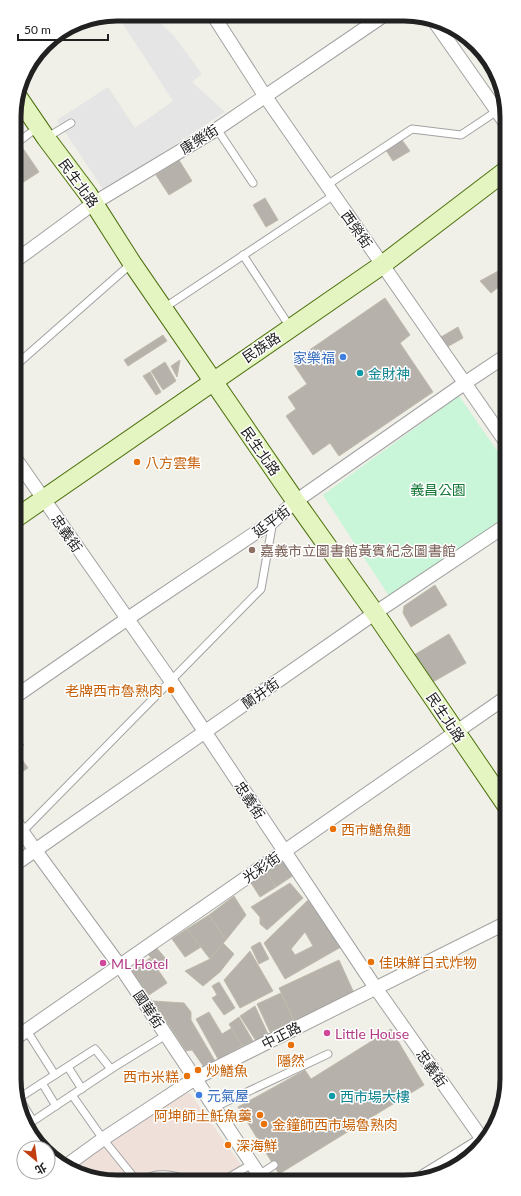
<svg xmlns="http://www.w3.org/2000/svg" width="521" height="1196" font-family="Lato,'Noto Sans TC',sans-serif">
<style>
.commercial{fill:#efe0d9}
.park{fill:#c9f6d8}
.parking{fill:#e5e5e5}
.building{fill:#b6b2ab;stroke:#c1baab;fill-rule:evenodd}
.lines{fill:none;stroke-linecap:round;stroke-linejoin:round}
.service-casing{stroke:#a2a2a2;stroke-width:9}
.minor-casing{stroke:#a2a2a2;stroke-width:15}
.tertiary-casing{stroke:#a2a2a2;stroke-width:18}
.secondary-casing{stroke:#4d710e;stroke-width:20}
.service{stroke:#fff;stroke-width:7}
.minor{stroke:#fff;stroke-width:13}
.tertiary{stroke:#fff;stroke-width:16}
.secondary{stroke:#e5f5c1;stroke-width:18}
.shop-dot{fill:#3f7fe0;stroke:#fff;stroke-width:1.5}
.culture-dot{fill:#0f9aa8;stroke:#fff;stroke-width:1.5}
.food-dot{fill:#e8710a;stroke:#fff;stroke-width:1.5}
.education-dot{fill:#8d6e63;stroke:#fff;stroke-width:1.5}
.hotel-dot{fill:#d1479c;stroke:#fff;stroke-width:1.5}
.labels{text-anchor:middle;dominant-baseline:central;stroke-width:3;stroke-linejoin:round;paint-order:stroke}
.street-label{font-size:14px;fill:#212121;stroke:#fff}
.shop-label{font-size:14px;fill:#366cbe;stroke:#fff;text-anchor:end}
.culture-label{font-size:14px;fill:#0d838f;stroke:#fff;text-anchor:start}
.food-label{font-size:14px;fill:#c56008;stroke:#fff;text-anchor:start}
.park-label{font-size:14px;fill:#157837;stroke:#fff}
.education-label{font-size:14px;fill:#785e54;stroke:#fff;text-anchor:start}
.hotel-label{font-size:14px;fill:#b23c85;stroke:#fff;text-anchor:start}
.rim{fill:none;stroke:#212121;stroke-width:5}
</style>
<rect width="100%" height="100%" fill="#f0f0e8"/>
<!-- commercial -->
<polygon class="commercial" points="190,1093 251,1179 97,1180 73,1168 179,1096"/>
<!-- park -->
<polygon class="park" points="459,396 505,462 505,520 389,596 323,495"/>
<!-- parking -->
<polygon class="parking" points="132,14 151,14 175,37 202,74 192,82 225,112 154,158 105,192 57,120 108,87 135,128 173,101 121,21"/>
<!-- building -->
<g class="building">
<polygon points="402,140 410,151 393,161 384,147"/>
<polygon points="22,147 39,172 19,185 14,178 14,152"/>
<polygon points="179,160 192,181 169,195 156,175"/>
<polygon points="265,198 278,220 266,227 253,205"/>
<polygon points="500,270 504,274 504,283 491,293 480,281"/>
<polygon points="385,298 410,335 400,343 433,392 339,456 330,443 313,455 286,416 296,409 288,397 307,384 292,362"/>
<polygon points="458,327 463,338 447,347 441,337"/>
<polygon points="163,335 167,341 128,366 124,360"/>
<polygon points="180,360 177,377 171,366"/>
<polygon points="165,362 176,381 163,390 151,371"/>
<polygon points="150,372 161,392 156,395 143,376"/>
<polygon points="435,585 447,605 411,627 403,613 404,606"/>
<polygon points="449,634 466,663 431,683 414,655"/>
<polygon points="16,734 24,745 16,750"/>
<polygon points="16,751 28,768 16,776"/>
<polygon points="283,861 287,863 294,875 276,887 266,873"/>
<polygon points="266,873 276,887 260,897 251,883"/>
<polygon points="290,883 303,898 267,930 260,924 260,917 251,907"/>
<polygon points="234,896 246,915 226,940 209,915"/>
<path d="M 308,900 L 341,947 L 285,979 L 264,943 ZM 305,932 L 313,946 L 295,955 L 291,949 Z"/>
<polygon points="209,915 226,940 210,959 187,929"/>
<polygon points="187,929 201,947 185,957 172,939"/>
<polygon points="260,942 269,959 259,964 251,947"/>
<polygon points="223,943 234,954 220,972 203,986 185,971 210,959"/>
<polygon points="155,946 166,959 158,966 147,953"/>
<polygon points="250,951 273,991 240,1008 224,980"/>
<polygon points="150,958 167,983 149,995 132,971"/>
<polygon points="339,960 354,993 294,1021 279,988"/>
<polygon points="219,982 235,1008 224,1015 212,998 217,995 212,986"/>
<polygon points="281,993 294,1021 270,1032 257,1004"/>
<polygon points="153,1001 184,1003 191,1012 191,1020 215,1061 204,1067 192,1050 186,1051"/>
<polygon points="255,1006 268,1034 256,1041 240,1016"/>
<polygon points="209,1012 222,1034 232,1028 242,1046 218,1059 196,1019"/>
<polygon points="239,1017 253,1041 242,1046 229,1024"/>
<polygon points="391,1029 424,1085 279,1174 238,1107 305,1070 311,1079"/>
</g>
<g class="lines">
<!-- service casing -->
<g class="service-casing">
<g id="service">
<polyline points="219,24 232,15"/>
<polyline points="217,129 253,183"/>
<polyline points="46,138 71,123"/>
<polyline points="14,145 38,127"/>
<polyline points="327,185 412,129 461,135 497,111"/>
<polyline points="243,255 290,327"/>
<polyline points="164,308 334,195"/>
<polyline points="15,366 132,263"/>
<polyline points="22,832 261,589 273,521"/>
<polyline points="27,1031 55,1075"/>
<polygon points="95,1049 111,1069 33,1121 19,1098"/>
<polyline points="68,1067 82,1089"/>
<polyline points="111,1069 166,1035"/>
<polyline points="42,1083 56,1106"/>
<polyline points="72,1095 103,1139 136,1180"/>
<polyline points="215,1107 328,1054"/>
<polyline points="259,1175 274,1165"/>
<polyline points="226,1179 252,1164"/>
<path d="M 143,1180 C 156,1172 173,1174 186,1180"/>
</g>
</g>
<!-- minor casing -->
<g class="minor-casing">
<g id="minor">
<polyline points="213,15 265,96 505,441"/>
<polyline points="434,21 504,121"/>
<polyline points="15,261 94,203 217,129 383,16"/>
<polyline points="15,458 171,681 375,987 485,1143"/>
<polyline points="16,696 127,619 273,521 296,501 465,383 504,357"/>
<polyline points="17,824 35,850 120,966 262,1179"/>
<polyline points="17,863 375,613 505,526"/>
<polyline points="17,1037 505,698"/>
<polyline points="67,1165 103,1139 196,1078 506,923"/>
</g>
</g>
<!-- tertiary casing -->
<g class="tertiary-casing">
<polyline id="tertiary" points="424,1178 487,1139"/>
</g>
<!-- secondary casing -->
<g class="secondary-casing">
<g id="secondary">
<polyline points="18,97 46,138 88,194 132,263 301,509 375,613 506,805"/>
<polyline points="16,518 382,265 504,172"/>
</g>
</g>
<!-- service -->
<use href="#service" class="service"/>
<!-- minor -->
<use href="#minor" class="minor"/>
<!-- tertiary -->
<use href="#tertiary" class="tertiary"/>
<!-- secondary -->
<use href="#secondary" class="secondary"/>
</g>
<!-- markers -->
<g class="shop-dot">
<circle cx="343" cy="357" r="4"/>
<circle cx="199" cy="1095" r="4"/>
</g>
<g class="culture-dot">
<circle cx="360" cy="373" r="4"/>
<circle cx="332" cy="1096" r="4"/>
</g>
<g class="food-dot">
<circle cx="137" cy="462" r="4"/>
<circle cx="171" cy="690" r="4"/>
<circle cx="333" cy="829" r="4"/>
<circle cx="371" cy="962" r="4"/>
<circle cx="291" cy="1045" r="4"/>
<circle cx="198" cy="1070" r="4"/>
<circle cx="187" cy="1076" r="4"/>
<circle cx="260" cy="1115" r="4"/>
<circle cx="264" cy="1124" r="4"/>
<circle cx="228" cy="1145" r="4"/>
</g>
<circle class="education-dot" cx="252" cy="550" r="4"/>
<g class="hotel-dot">
<circle cx="103" cy="963" r="4"/>
<circle cx="327" cy="1033" r="4"/>
</g>
<g class="labels">
<!-- street labels -->
<g class="street-label">
<text transform="translate(199 139) rotate(-32)">康樂街</text>
<text transform="translate(79 183) rotate(54)">民生北路</text>
<text transform="translate(357 229) rotate(55)">西榮街</text>
<text transform="translate(261 347) rotate(-34)">民族路</text>
<text transform="translate(261 451) rotate(55)">民生北路</text>
<text transform="translate(271 521) rotate(-37)">延平街</text>
<text transform="translate(67 533) rotate(55)">忠義街</text>
<text transform="translate(260 693) rotate(-35)">蘭井街</text>
<text transform="translate(446 717) rotate(56)">民生北路</text>
<text transform="translate(250 800) rotate(57)">忠義街</text>
<text transform="translate(261 867) rotate(-35)">光彩街</text>
<text transform="translate(149 1009) rotate(56)">國華街</text>
<text transform="translate(281 1035) rotate(-27)">中正路</text>
<text transform="translate(432 1068) rotate(55)">忠義街</text>
</g>
<!-- shop labels -->
<g class="shop-label">
<text x="335" y="357">家樂福</text>
<text x="207" y="1095" text-anchor="start">元氣屋</text>
</g>
<!-- culture labels -->
<g class="culture-label">
<text x="368" y="373">金財神</text>
<text x="340" y="1096">西市場大樓</text>
</g>
<!-- food labels -->
<g class="food-label">
<text x="145" y="462">八方雲集</text>
<text x="163" y="690" text-anchor="end">老牌西市魯熟肉</text>
<text x="341" y="829">西市鱔魚麵</text>
<text x="379" y="962">佳味鮮日式炸物</text>
<text x="291" y="1060" text-anchor="middle">隱然</text>
<text x="206" y="1070">炒鱔魚</text>
<text x="179" y="1076" text-anchor="end">西市米糕</text>
<text x="252" y="1115" text-anchor="end">阿坤師土魠魚羹</text>
<text x="272" y="1124">金鐘師西市場魯熟肉</text>
<text x="236" y="1145">深海鮮</text>
</g>
<!-- park labels -->
<g class="park-label">
<text x="438" y="489">義昌公園</text>
</g>
<!-- education labels -->
<g class="education-label">
<text x="260" y="550">嘉義市立圖書館黃賓紀念圖書館</text>
</g>
<!-- hotel labels -->
<g class="hotel-label">
<text x="111" y="963">ML Hotel</text>
<text x="335" y="1033">Little House</text>
</g>
</g>
<!-- crop -->
<path d="M0 0H521V1196H0ZM117 21H404A96 96 0 0 1 500 117V1079A96 96 0 0 1 404 1175H117A96 96 0 0 1 21 1079V117A96 96 0 0 1 117 21Z" fill="#fff" fill-rule="evenodd"/>
<path class="rim" d="M117 21H404A96 96 0 0 1 500 117V1079A96 96 0 0 1 404 1175H117A96 96 0 0 1 21 1079V117A96 96 0 0 1 117 21Z"/>
<!-- north arrow -->
<g transform="translate(36 1160) rotate(151)"><circle r="19" fill="#ffffff" stroke="#a6a6a6"/>
<path d="M0-3L7 15L0 10L-7 15Z" fill="#c13e10"/>
<text y="-6" font-size="11" font-weight="bold" text-anchor="middle" fill="#212121">北</text>
</g>
<!-- scale -->
<path d="M18 34v6h90v-6" fill="none" stroke="#212121" stroke-width="2"/>
<text x="24" y="34" font-size="12" fill="#212121" stroke="#ffffff" stroke-width="3" paint-order="stroke">50 m</text>
</svg>
